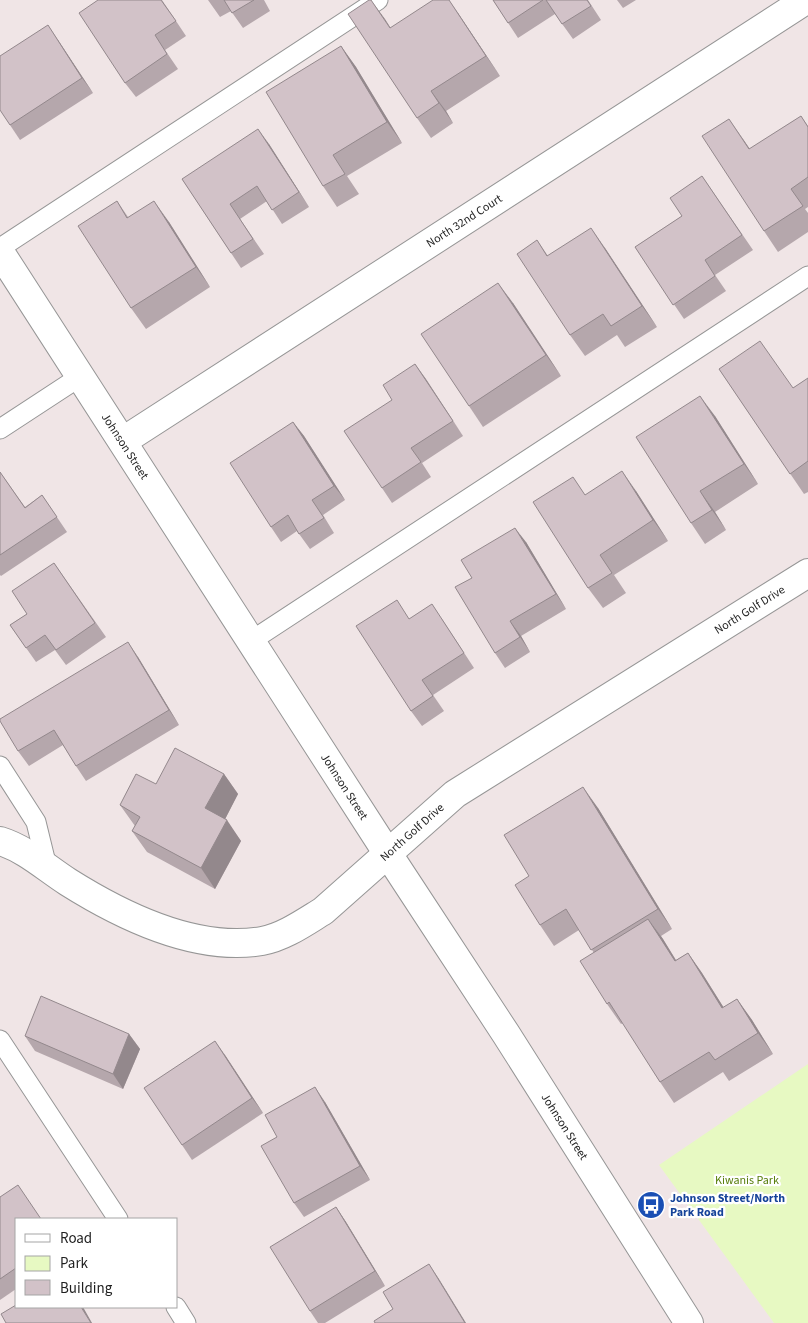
<svg xmlns="http://www.w3.org/2000/svg" width="808" height="1323" font-family="'Source Sans 3',sans-serif">
<style>
.park{fill:#e7f9c2}
.lines{fill:none;stroke-linecap:round;stroke-linejoin:round}
.service-casing{stroke:#969696;stroke-width:21}
.minor-casing{stroke:#969696;stroke-width:30}
.tertiary-casing{stroke:#969696;stroke-width:30}
.service{stroke:#fff;stroke-width:19}
.minor{stroke:#fff;stroke-width:28}
.tertiary{stroke:#fff;stroke-width:28}
.wall{fill:#b5a7ac}
.shaded-wall{fill:#93888c}
.building{fill:#d2c2c8;stroke:#93888c}
.labels{text-anchor:middle;dominant-baseline:central;stroke-width:4.5;stroke-linejoin:round;paint-order:stroke}
.street-label{font-size:12px;fill:#1f1f1f;stroke:#fff}
.park-label{font-size:12px;fill:#587e0c;stroke:#fff}
.transit-label{font-size:12px;font-weight:bold;fill:#164399;stroke:#fff;text-anchor:start}
</style>
<rect width="100%" height="100%" fill="#f0e5e6"/>
<!-- park -->
<polygon class="park" points="808,1064 808,1323 774,1323 659,1165"/>
<g class="lines">
<!-- service casing -->
<g class="service-casing">
<g id="service">
<polyline points="0,248 378,0"/>
<polyline points="0,429 81,376"/>
<polyline points="251,641 808,276"/>
<polyline points="0,766 36,822 47,867"/>
<polyline points="0,1040 118,1219"/>
<polyline points="176,1307 186,1323"/>
</g>
</g>
<!-- minor casing -->
<g class="minor-casing">
<g id="minor">
<path id="s1" d="M 123,441 L 806,0"/>
<path id="s2" d="M 0,841 C 26,849 46,868 68,882 C 122,916 196,952 262,941 C 284,937 305,922 323,911 L 455,794 L 808,573"/>
</g>
</g>
<!-- tertiary casing -->
<g class="tertiary-casing">
<g id="tertiary">
<path id="s3" d="M 0,252 L 388,854 L 506,1034 L 689,1323"/>
</g>
</g>
<!-- service -->
<use href="#service" class="service"/>
<!-- minor -->
<use href="#minor" class="minor"/>
<!-- tertiary -->
<use href="#tertiary" class="tertiary"/>
</g>
<!-- wall -->
<g class="wall">
<polygon points="162,0 186,36 165,50 178,69 136,97 125,83"/>
<polygon points="208,0 264,0 270,11 243,28 231,11 220,17"/>
<polygon points="493,0 588,0 601,20 573,39 555,14 518,38"/>
<polygon points="617,0 636,0 623,8"/>
<polygon points="458,13 500,76 446,111 453,123 431,138 417,118 391,28"/>
<polygon points="58,40 93,93 20,140 10,125"/>
<polygon points="341,46 356,67 402,143 347,176 359,194 337,207 323,186"/>
<polygon points="801,116 808,126 808,207 805,209 808,213 808,232 778,252 764,231 743,139 750,149"/>
<polygon points="269,144 309,207 282,224 267,201 240,219 264,254 241,268 182,179"/>
<polygon points="702,176 753,250 715,275 726,291 684,319 635,247 682,216"/>
<polygon points="117,201 128,217 169,222 210,287 146,329 131,308"/>
<polygon points="537,240 548,256 605,248 657,327 625,347 617,335 585,356 570,335"/>
<polygon points="513,303 561,376 483,427 469,406"/>
<polygon points="415,364 463,436 422,463 431,477 392,503 382,488 392,400"/>
<polygon points="719,369 793,388 808,378 808,492 804,494"/>
<polygon points="715,416 758,484 715,512 726,530 705,544 691,523"/>
<polygon points="293,422 304,436 345,500 323,515 334,533 310,549 297,531 281,542 271,527"/>
<polygon points="0,472 25,507 42,495 67,532 1,576 0,575"/>
<polygon points="636,491 668,541 614,575 626,593 603,608 588,588 585,495"/>
<polygon points="526,542 566,609 521,636 530,652 505,668 495,653 472,578"/>
<polygon points="54,563 106,637 66,665 55,650 36,662 10,625 27,614"/>
<polygon points="410,619 442,619 474,668 433,695 444,711 422,726 411,711"/>
<polygon points="138,657 179,725 86,781 76,766 63,745 29,766 18,751"/>
<polygon points="224,774 238,794 225,819 241,841 215,889 147,852 132,831 135,826 120,805 156,784"/>
<polygon points="598,808 672,929 661,936 676,960 688,953 702,973 724,1008 737,999 752,1020 773,1054 729,1081 723,1072 674,1103 660,1082 623,1023 621,1024 607,1004 594,953 579,930 554,946 540,925 529,876"/>
<polygon points="129,1034 140,1049 123,1089 35,1051 25,1036"/>
<polygon points="225,1055 263,1113 192,1160 182,1145"/>
<polygon points="325,1102 370,1180 304,1217 294,1203 277,1137"/>
<polygon points="0,1197 16,1219 16,1289 0,1300"/>
<polygon points="336,1207 346,1222 385,1286 325,1323 318,1323 310,1311"/>
</g>
<!-- shaded-wall -->
<g class="shaded-wall">
<polygon points="371,0 385,19 404,49 390,28"/>
<polygon points="449,0 458,13 500,76 486,56"/>
<polygon points="48,25 58,40 93,93 82,78"/>
<polygon points="341,46 356,67 402,143 387,122"/>
<polygon points="431,91 446,111 453,123 439,103"/>
<polygon points="729,119 743,139 763,170"/>
<polygon points="258,129 269,144 309,207 299,192"/>
<polygon points="154,201 169,222 210,287 196,267"/>
<polygon points="591,228 605,248 657,327 642,306"/>
<polygon points="498,283 513,303 561,376 546,355"/>
<polygon points="415,364 426,379 463,436"/>
<polygon points="700,396 715,416 758,484 744,464"/>
<polygon points="293,422 304,436 345,500 334,486"/>
<polygon points="622,471 636,491 668,541 653,520"/>
<polygon points="700,491 715,512 726,530 712,510"/>
<polygon points="515,528 526,542 566,609 556,594"/>
<polygon points="510,621 521,636 530,652 520,637"/>
<polygon points="128,642 138,657 179,725 169,710"/>
<polygon points="224,774 238,794 220,829 205,808"/>
<polygon points="583,787 598,808 672,929 658,909"/>
<polygon points="227,820 241,841 215,889 201,868"/>
<polygon points="648,919 663,939 689,982 675,961"/>
<polygon points="688,953 702,973 737,1029 722,1008"/>
<polygon points="737,999 752,1020 773,1054 758,1033"/>
<polygon points="129,1034 140,1049 123,1089 113,1074"/>
<polygon points="215,1041 225,1055 263,1113 252,1098"/>
<polygon points="315,1087 325,1102 370,1180 360,1166"/>
<polygon points="336,1207 346,1222 385,1286 375,1271"/>
<polygon points="429,1264 439,1279 466,1323 465,1323"/>
<polygon points="81,1307 83,1307 92,1323 91,1323"/>
</g>
<!-- building -->
<g class="building">
<polygon points="98,0 161,0 176,21 155,35 167,54 125,83 79,13"/>
<polygon points="224,0 254,0 232,13"/>
<polygon points="369,0 371,0 390,28 433,0 449,0 486,56 431,91 439,103 417,118 348,14"/>
<polygon points="493,0 543,0 508,23"/>
<polygon points="546,0 587,0 591,6 562,24"/>
<polygon points="48,25 82,78 10,125 0,110 0,56"/>
<polygon points="341,46 387,122 333,155 345,174 323,186 266,92"/>
<polygon points="801,116 808,127 808,177 791,189 803,206 764,231 702,136 729,119 749,149"/>
<polygon points="258,129 299,192 272,210 257,186 230,204 253,239 231,253 182,179"/>
<polygon points="702,176 742,235 705,260 715,276 673,305 635,247 682,216 670,198"/>
<polygon points="117,201 127,218 154,201 196,267 131,308 78,226"/>
<polygon points="591,228 642,306 611,326 603,314 570,335 517,254 537,240 547,256"/>
<polygon points="498,283 546,355 469,406 421,334"/>
<polygon points="760,341 793,388 808,378 808,461 790,474 719,369"/>
<polygon points="415,364 453,421 411,448 421,462 382,488 344,431 392,400 383,385"/>
<polygon points="700,396 744,464 700,491 712,510 691,523 636,437"/>
<polygon points="293,422 334,486 312,500 324,518 299,534 288,515 271,527 230,463"/>
<polygon points="622,471 653,520 600,555 612,573 588,588 533,502 573,477 585,495"/>
<polygon points="0,472 25,508 42,495 57,517 0,555"/>
<polygon points="515,528 556,594 510,621 520,637 495,653 455,587 472,578 461,560"/>
<polygon points="54,563 95,623 56,650 45,635 26,648 10,625 27,614 12,591"/>
<polygon points="397,600 409,619 432,604 464,653 422,680 433,696 411,711 356,626"/>
<polygon points="128,642 169,710 76,766 54,730 18,751 0,721 0,719"/>
<polygon points="175,748 224,774 205,808 227,820 201,868 132,831 140,817 120,805 136,774 156,784"/>
<polygon points="583,787 658,909 591,950 566,909 540,925 515,885 529,876 504,835"/>
<polygon points="648,919 675,961 688,953 722,1008 737,999 758,1033 715,1060 709,1052 660,1082 609,1002 607,1004 580,961"/>
<polygon points="41,996 129,1034 113,1074 25,1036"/>
<polygon points="215,1041 252,1098 182,1145 144,1088"/>
<polygon points="315,1087 360,1166 294,1203 261,1146 277,1137 265,1115"/>
<polygon points="18,1185 41,1219 16,1219 16,1268 0,1279 0,1197"/>
<polygon points="336,1207 375,1271 310,1311 270,1247"/>
<polygon points="429,1264 465,1323 375,1323 374,1321 393,1309 383,1292"/>
<polygon points="16,1305 16,1307 81,1307 91,1323 6,1323 1,1314"/>
</g>
<!-- icons -->
<defs>
<g id="bus-disc" transform="scale(1.4375)"><circle r="9.5" fill="#1a4fb4" stroke="#fff"/><path d="M-5-6H5V4H4V6H2V4H-2V6H-4V4H-5ZM-3.5-4V0h7V-4ZM-3.5 1.2v1.5H-2V1.2ZM2 1.2v1.5H3.5V1.2Z" fill="#fff"/></g>
</defs>
<g fill-rule="evenodd">
<use href="#bus-disc" x="651" y="1205"/>
</g>
<g class="labels">
<!-- street labels -->
<g class="street-label">
<text stroke="none"><textPath href="#s1" startOffset="406">North 32nd Court</textPath></text>
<text stroke="none"><textPath href="#s3" startOffset="231">Johnson Street</textPath></text>
<text stroke="none"><textPath href="#s2" startOffset="879">North Golf Drive</textPath></text>
<text stroke="none"><textPath href="#s3" startOffset="636">Johnson Street</textPath></text>
<text stroke="none"><textPath href="#s2" startOffset="474">North Golf Drive</textPath></text>
<text stroke="none"><textPath href="#s3" startOffset="1041">Johnson Street</textPath></text>
</g>
<!-- park labels -->
<g class="park-label">
<text x="747" y="1180">Kiwanis Park</text>
</g>
<!-- transit labels -->
<g class="transit-label">
<text x="670" y="1198">Johnson Street/North<tspan x="670" dy="14">Park Road</tspan></text>
</g>
</g>
<!-- legend -->
<rect x="15" y="1218" width="162" height="90" fill="#ffffff" stroke="#a5a5a5"/>
<rect x="25" y="1234" width="25" height="8" fill="#ffffff" stroke="#a5a5a5"/>
<text x="60" y="1243" font-size="15" fill="#1f1f1f">Road</text>
<rect x="25" y="1256" width="25" height="15" fill="#e7f9c2" stroke="#a5a5a5"/>
<text x="60" y="1268" font-size="15" fill="#1f1f1f">Park</text>
<rect x="25" y="1280" width="25" height="15" fill="#d2c2c8" stroke="#a5a5a5"/>
<text x="60" y="1293" font-size="15" fill="#1f1f1f">Building</text>
</svg>
